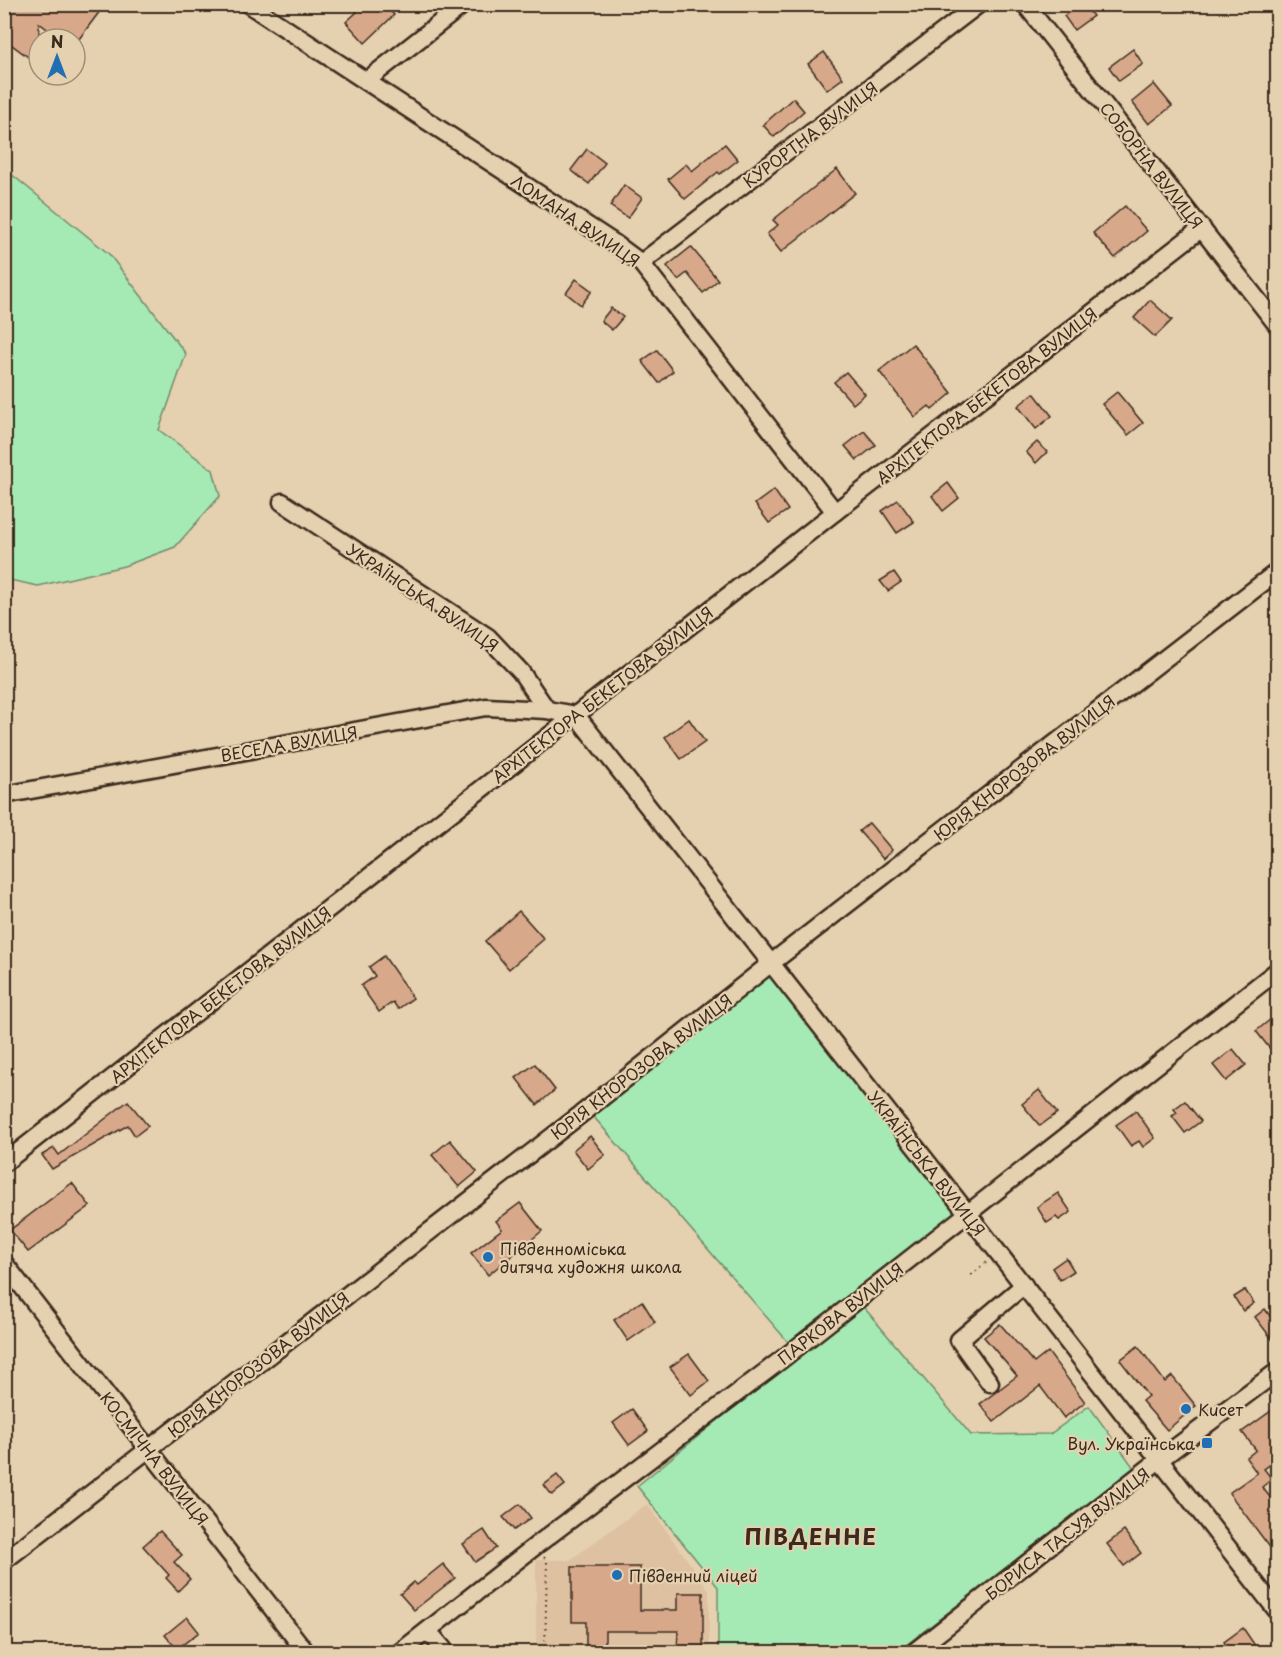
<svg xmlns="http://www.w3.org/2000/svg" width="1282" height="1657" font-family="'Playpen Sans',sans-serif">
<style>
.built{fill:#dec1a1}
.green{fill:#a5eab5;stroke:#708a6a;stroke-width:1.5}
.building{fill:#d8a88b;stroke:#3b2a1e;stroke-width:1.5}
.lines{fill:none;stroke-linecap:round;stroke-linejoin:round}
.minor-casing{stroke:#3b2a1e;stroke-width:21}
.path{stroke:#3b2a1e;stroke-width:2;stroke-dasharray:1.5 4.5;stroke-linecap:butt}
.minor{stroke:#e5d0af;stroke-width:16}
.poi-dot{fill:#1f6fb2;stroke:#e5d0af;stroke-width:2}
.labels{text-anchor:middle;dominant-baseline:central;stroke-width:4.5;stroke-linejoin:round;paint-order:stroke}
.street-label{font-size:16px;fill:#3b2a1e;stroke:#e5d0af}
.poi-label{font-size:16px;fill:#3b2a1e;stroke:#e5d0af;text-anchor:start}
.district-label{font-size:22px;font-weight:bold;letter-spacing:1.5px;fill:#3b2a1e;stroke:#e5d0af}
</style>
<rect width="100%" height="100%" fill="#e5d0af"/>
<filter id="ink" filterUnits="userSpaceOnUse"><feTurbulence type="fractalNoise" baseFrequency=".0167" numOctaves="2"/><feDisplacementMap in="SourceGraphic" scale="12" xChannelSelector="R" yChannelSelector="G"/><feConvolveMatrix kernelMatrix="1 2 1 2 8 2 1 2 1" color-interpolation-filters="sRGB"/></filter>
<g filter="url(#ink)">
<!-- built -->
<polygon class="built" points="647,1504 709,1590 709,1652 536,1652 536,1560 570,1560"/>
<!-- green -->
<g class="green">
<polygon points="5,169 109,254 186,354 159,430 213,470 220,496 175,547 124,566 38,586 5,579"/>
<polygon points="770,972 959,1213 789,1343 593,1116"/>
<polygon points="861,1304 971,1435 1050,1434 1089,1406 1134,1468 897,1652 718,1652 718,1587 637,1486"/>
</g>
<!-- building -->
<g class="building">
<polygon points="16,4 92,4 100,11 79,39 61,39 39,23 39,65 4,39 4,20"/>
<polygon points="350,4 384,4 394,15 365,43 346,22 357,12"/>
<polygon points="1079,4 1084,4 1093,16 1074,30 1064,16"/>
<polygon points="1133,49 1143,64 1119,81 1109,67"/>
<polygon points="824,52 843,78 827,90 808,64"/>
<polygon points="1154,84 1172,106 1149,124 1132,102"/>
<polygon points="793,98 804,111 774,137 763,125"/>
<polygon points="725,144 738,160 720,174 718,172 685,199 668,179 686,164 692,171"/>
<polygon points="587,149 605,163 589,184 571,170"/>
<polygon points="837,169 855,193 781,252 767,234 778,225 773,220"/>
<polygon points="624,185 642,198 628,218 610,206"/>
<polygon points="1125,206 1147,231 1115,258 1093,233"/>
<polygon points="691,247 718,280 703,293 687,273 678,280 667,266"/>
<polygon points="576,279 592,291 581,305 566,293"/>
<polygon points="1150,300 1172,320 1155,337 1134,318"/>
<polygon points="611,308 623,317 612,330 601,321"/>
<polygon points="913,344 952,393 932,410 929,406 915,417 879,371"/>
<polygon points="657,350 673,371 659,383 642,361"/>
<polygon points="846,372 865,394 853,404 834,382"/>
<polygon points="1117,392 1143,423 1128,435 1102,404"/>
<polygon points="1034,393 1052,416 1036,429 1018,406"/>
<polygon points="864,431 876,445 857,460 845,446"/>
<polygon points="1037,442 1047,452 1036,463 1026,452"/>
<polygon points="948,483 959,498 943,511 932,496"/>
<polygon points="774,490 788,510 769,523 755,504"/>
<polygon points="898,500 914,522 897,533 882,511"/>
<polygon points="894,572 901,582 888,591 880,581"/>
<polygon points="689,719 705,742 681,759 665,737"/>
<polygon points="869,823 892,850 883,859 859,831"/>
<polygon points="519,911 544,939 509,969 485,941"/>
<polygon points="384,956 413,998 398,1009 393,1002 379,1012 361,986 375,976 369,967"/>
<polygon points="1271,1019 1278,1028 1278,1059 1256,1031"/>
<polygon points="1233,1049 1246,1065 1226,1081 1213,1065"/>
<polygon points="535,1064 555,1090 537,1105 516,1078"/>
<polygon points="1039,1090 1057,1113 1040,1126 1022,1104"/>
<polygon points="128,1101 148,1126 135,1136 128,1125 52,1169 42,1155 54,1148 59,1155"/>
<polygon points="1185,1101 1201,1121 1185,1133 1172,1116 1177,1113 1174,1109"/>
<polygon points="1136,1111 1155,1138 1143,1147 1139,1141 1131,1146 1116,1125"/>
<polygon points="590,1136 605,1155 588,1169 573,1150"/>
<polygon points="450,1140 477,1172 459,1187 432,1155"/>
<polygon points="72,1183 90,1206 28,1252 10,1230"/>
<polygon points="1058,1193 1071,1212 1059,1220 1056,1217 1047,1223 1037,1207"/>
<polygon points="520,1203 542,1231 488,1275 471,1253 502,1229 496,1221"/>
<polygon points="1066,1258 1074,1271 1060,1280 1052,1268"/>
<polygon points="1245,1290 1254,1303 1243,1311 1234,1297"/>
<polygon points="642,1301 655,1322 628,1341 614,1320"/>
<polygon points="1265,1309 1270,1316 1278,1310 1278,1347 1255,1317"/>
<polygon points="1000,1324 1034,1363 1048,1352 1085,1402 1064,1418 1040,1386 994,1422 980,1404 1017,1376 984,1337"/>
<polygon points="1138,1346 1165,1382 1172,1376 1196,1406 1167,1430 1142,1401 1148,1396 1120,1360"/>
<polygon points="689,1354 709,1381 691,1395 670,1367"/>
<polygon points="1278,1406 1278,1459 1264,1469 1272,1479 1262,1487 1278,1507 1278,1558 1229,1493 1257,1473 1246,1458 1256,1450 1242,1432"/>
<polygon points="632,1409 648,1431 629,1445 613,1423"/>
<polygon points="557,1475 565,1485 552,1495 544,1485"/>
<polygon points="520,1504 531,1518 514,1530 503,1517"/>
<polygon points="484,1530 496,1548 475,1562 463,1544"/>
<polygon points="160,1531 182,1555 174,1562 190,1579 178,1591 166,1578 169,1575 143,1546"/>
<polygon points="1124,1531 1141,1553 1124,1566 1107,1544"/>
<polygon points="443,1564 455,1578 414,1610 400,1594 414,1582 417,1585"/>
<polygon points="572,1567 640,1567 640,1610 678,1610 678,1593 703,1593 703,1653 677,1653 678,1631 605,1631 605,1653 586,1653 586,1622 572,1622"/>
<polygon points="187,1617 199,1632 177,1649 165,1635"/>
<polygon points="1243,1628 1256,1647 1249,1653 1232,1653 1224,1642"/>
</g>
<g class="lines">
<!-- minor casing -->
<g class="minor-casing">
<g id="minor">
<polyline points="248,4 614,243 641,263 835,512"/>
<polyline points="1025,4 1278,326"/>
<polyline points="366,81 464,4"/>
<polyline points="641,263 979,4"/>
<polyline points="282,502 488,637 521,672 547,710"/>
<polyline points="4,795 486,707 547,710 576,715 968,1214 1278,1612"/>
<polyline points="4,1163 835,512 1202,228"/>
<polyline points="4,1263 306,1652"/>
<polyline points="990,1383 959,1340 1024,1285"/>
<polyline points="4,1561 580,1115 770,964 1278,571"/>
<polyline points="428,1631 446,1652"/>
<polyline points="400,1652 538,1544 781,1360 1278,970"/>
<polyline points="914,1652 1159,1460 1278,1371"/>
</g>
</g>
<!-- path -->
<g class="path">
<polyline points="971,1275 987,1262"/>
<polyline points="544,1557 547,1561 545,1652"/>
</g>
<!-- minor -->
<use href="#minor" class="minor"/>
</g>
</g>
<!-- markers -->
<g class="poi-dot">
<circle cx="488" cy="1257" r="6"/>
<circle cx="1186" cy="1409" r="6"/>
<rect x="1201" y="1437" width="12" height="12" rx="3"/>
<circle cx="617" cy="1575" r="6"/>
</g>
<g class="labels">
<!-- street labels -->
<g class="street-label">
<text transform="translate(810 134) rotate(-37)">КУРОРТНА ВУЛИЦЯ</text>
<text transform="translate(1152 165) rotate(52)">СОБОРНА ВУЛИЦЯ</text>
<text transform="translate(576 220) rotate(34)">ЛОМАНА ВУЛИЦЯ</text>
<text transform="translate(986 395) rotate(-38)">АРХІТЕКТОРА БЕКЕТОВА ВУЛИЦЯ</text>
<text transform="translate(423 597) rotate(34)">УКРАЇНСЬКА ВУЛИЦЯ</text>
<text transform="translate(602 694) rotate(-38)">АРХІТЕКТОРА БЕКЕТОВА ВУЛИЦЯ</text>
<text transform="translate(289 743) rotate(-10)">ВЕСЕЛА ВУЛИЦЯ</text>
<text transform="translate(1024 767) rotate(-38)">ЮРІЯ КНОРОЗОВА ВУЛИЦЯ</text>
<text transform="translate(220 994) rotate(-38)">АРХІТЕКТОРА БЕКЕТОВА ВУЛИЦЯ</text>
<text transform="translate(641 1066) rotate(-38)">ЮРІЯ КНОРОЗОВА ВУЛИЦЯ</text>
<text transform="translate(927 1163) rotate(52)">УКРАЇНСЬКА ВУЛИЦЯ</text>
<text transform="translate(840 1313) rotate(-38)">ПАРКОВА ВУЛИЦЯ</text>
<text transform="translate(258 1364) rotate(-38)">ЮРІЯ КНОРОЗОВА ВУЛИЦЯ</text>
<text transform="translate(155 1458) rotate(52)">КОСМІЧНА ВУЛИЦЯ</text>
<text transform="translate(1067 1533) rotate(-38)">БОРИСА ТАСУЯ ВУЛИЦЯ</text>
</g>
<!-- poi labels -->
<g class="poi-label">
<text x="500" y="1248">Південноміська<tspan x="500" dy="18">дитяча художня школа</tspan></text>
<text x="1198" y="1409">Кисет</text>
<text x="1195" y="1443" text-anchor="end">Вул. Українська</text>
<text x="629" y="1575">Південний ліцей</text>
</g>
<!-- district labels -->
<g class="district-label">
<text x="811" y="1535">ПІВДЕННЕ</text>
</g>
</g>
<!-- margin -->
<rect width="1282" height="1657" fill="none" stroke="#e5d0af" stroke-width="24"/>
<rect x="12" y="12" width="1258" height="1633" fill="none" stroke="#3b2a1e" stroke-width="2" filter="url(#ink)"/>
<!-- north arrow -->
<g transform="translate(57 57)"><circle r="28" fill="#e5d0af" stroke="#a18e75" stroke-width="1.5"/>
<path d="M0-4.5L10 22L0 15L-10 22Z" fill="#1f6fb2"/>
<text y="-9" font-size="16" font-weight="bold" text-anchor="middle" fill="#3b2a1e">N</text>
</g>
</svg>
